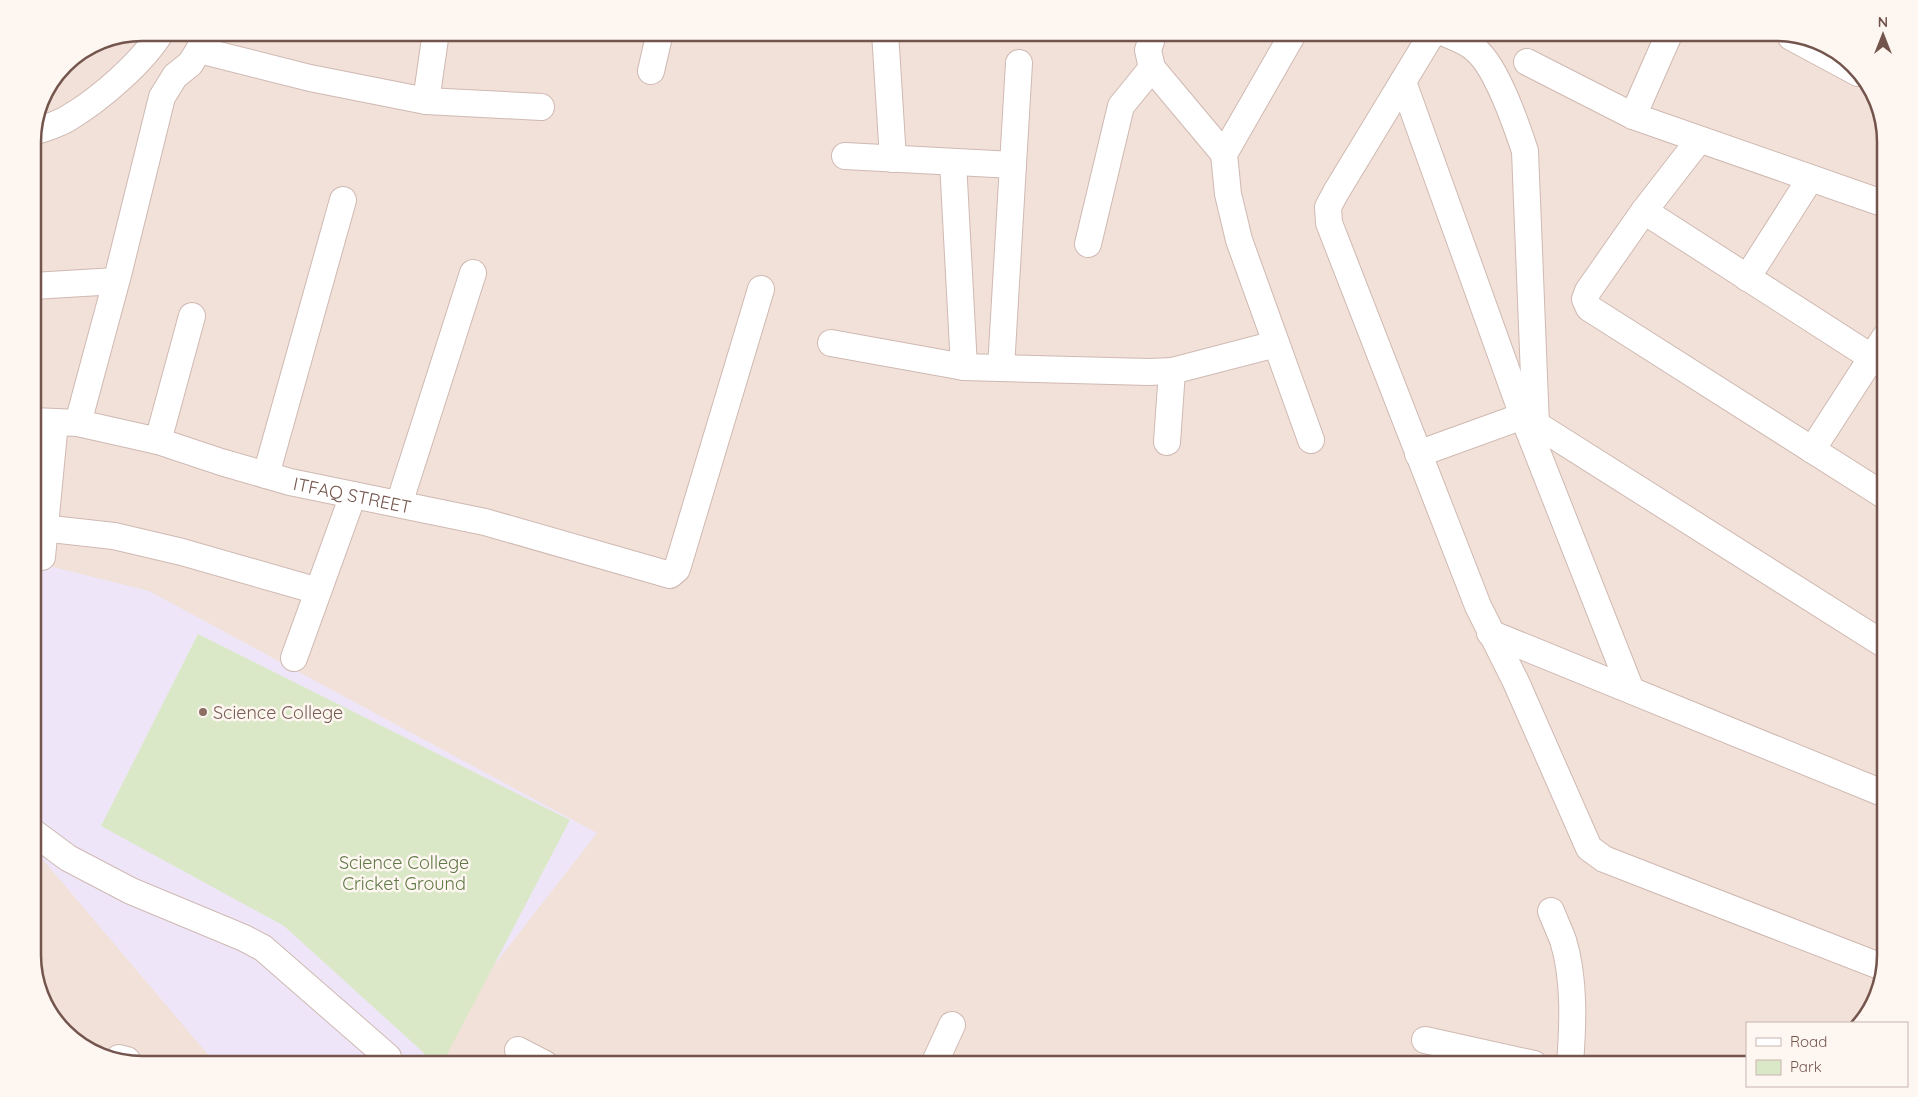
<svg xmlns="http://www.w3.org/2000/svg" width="1918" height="1097" font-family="Quicksand,sans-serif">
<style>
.residential{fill:#f2e1d8}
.education{fill:#eee6f8}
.green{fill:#dbe8c8}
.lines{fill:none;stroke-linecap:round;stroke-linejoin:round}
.minor-casing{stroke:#cfb9b2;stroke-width:28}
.minor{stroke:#fff;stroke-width:26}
.education-dot{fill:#8d6e63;stroke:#fef6f0;stroke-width:2}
.labels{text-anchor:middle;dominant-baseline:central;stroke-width:5;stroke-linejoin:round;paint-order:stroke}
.street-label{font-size:18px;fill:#74554e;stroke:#fef6f0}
.education-label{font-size:18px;fill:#785e54;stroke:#fef6f0;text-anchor:start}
.park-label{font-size:18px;fill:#5f7947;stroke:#fef6f0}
.rim{fill:none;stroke:#74554e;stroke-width:2.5}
</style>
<rect width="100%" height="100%" fill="#fbf1e9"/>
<!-- residential -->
<polygon class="residential" points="143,32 1775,32 1830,47 1867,82 1885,136 1885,955 1871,1009 1857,1023 1747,1023 1747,1064 143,1064 88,1050 51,1015 33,961 33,136 41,100 65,65 101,41"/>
<!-- education -->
<polygon class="education" points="33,562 149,591 597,833 417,1064 216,1064 33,848"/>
<!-- green -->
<polygon class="green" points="198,634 570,820 442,1064 436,1064 284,926 101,826"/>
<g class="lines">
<!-- minor casing -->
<g class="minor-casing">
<g id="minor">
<polyline points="885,32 893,159"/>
<polyline points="1154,32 1148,50 1152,68 1224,154 1228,194 1239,240 1311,440"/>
<polyline points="1433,32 1336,192 1328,207 1329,223 1478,606 1516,682 1589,848 1604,859 1882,967"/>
<path d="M 1442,32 C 1453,37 1467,41 1476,50 C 1497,68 1516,124 1525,151 L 1536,426"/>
<polyline points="1791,37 1858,73"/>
<polyline points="199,50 310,78 426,101 541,107"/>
<polyline points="1527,62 1633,116 1885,204"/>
<polyline points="651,71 660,32"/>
<polyline points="1403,82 1523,416 1631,690"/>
<polyline points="426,101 436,32"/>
<polyline points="1633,116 1670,32"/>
<path d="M 34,132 C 45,128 60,124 70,117 C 100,99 143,62 161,32"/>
<polyline points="1699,140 1644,211 1588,291 1585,299 1589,308 1885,496"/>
<polyline points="1224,154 1294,32"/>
<polyline points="845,156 1013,165"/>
<polyline points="953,162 964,367"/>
<polyline points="1644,211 1885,366"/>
<polyline points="1088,244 1121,106 1152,68"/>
<polyline points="1747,278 1810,179"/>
<polyline points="33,286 116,281"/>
<polyline points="831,343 964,367 1149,372 1172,371 1276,344"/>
<polyline points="1001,368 1019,63"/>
<path id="s1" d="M 33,421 L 78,423 L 158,441 L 221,462 L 290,482 L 485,522 L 670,575 L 677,569 L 761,289"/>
<polyline points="78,423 119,271 162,97 175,76 190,64 199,50 205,32"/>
<polyline points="158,441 192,316"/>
<polyline points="1167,442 1172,371"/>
<polyline points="1812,450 1885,337"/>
<polyline points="1418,454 1523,416 1885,645"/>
<polyline points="266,475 343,200"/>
<polyline points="399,504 473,273"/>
<polyline points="33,527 114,536 182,552 318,591"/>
<polyline points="42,557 55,422"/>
<polyline points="1490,633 1885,794"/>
<polyline points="294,658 353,495"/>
<polyline points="33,832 68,858 131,891 244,938 263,948 388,1057"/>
<path d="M 1551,911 C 1555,921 1559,930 1563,940 C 1575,979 1573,1025 1570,1064"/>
<polyline points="1425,1040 1534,1064"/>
<polyline points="518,1050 545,1064"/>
<polyline points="119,1058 127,1060"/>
<polyline points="934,1064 952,1025"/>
</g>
</g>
<!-- minor -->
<use href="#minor" class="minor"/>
</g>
<!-- markers -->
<circle class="education-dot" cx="203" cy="712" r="5"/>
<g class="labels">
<!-- street labels -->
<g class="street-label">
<text stroke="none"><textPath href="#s1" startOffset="329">ITFAQ STREET</textPath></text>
</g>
<!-- education labels -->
<g class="education-label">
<text x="213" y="712">Science College</text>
</g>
<!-- park labels -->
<g class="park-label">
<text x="404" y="862">Science College<tspan x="404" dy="21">Cricket Ground</tspan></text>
</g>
</g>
<!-- crop -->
<path d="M0 0H1918V1097H0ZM142 41H1776A101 101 0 0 1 1877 142V955A101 101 0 0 1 1776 1056H142A101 101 0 0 1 41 955V142A101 101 0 0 1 142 41Z" fill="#fef6f0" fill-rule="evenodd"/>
<path class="rim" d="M142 41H1776A101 101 0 0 1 1877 142V955A101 101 0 0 1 1776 1056H142A101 101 0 0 1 41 955V142A101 101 0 0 1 142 41Z"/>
<!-- legend -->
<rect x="1746" y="1022" width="162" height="65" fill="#fef6f0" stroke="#c7b6af"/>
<rect x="1756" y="1038" width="25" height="8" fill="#ffffff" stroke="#c7b6af"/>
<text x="1790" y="1047" font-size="15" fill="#74554e">Road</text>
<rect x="1756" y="1060" width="25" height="15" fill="#dbe8c8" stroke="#c7b6af"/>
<text x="1790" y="1072" font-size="15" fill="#74554e">Park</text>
<!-- north arrow -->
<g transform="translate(1883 35)" stroke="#fef6f0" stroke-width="4" paint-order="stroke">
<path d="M0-4L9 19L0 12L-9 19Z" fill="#74554e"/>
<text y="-8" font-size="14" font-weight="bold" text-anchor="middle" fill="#74554e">N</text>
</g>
</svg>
